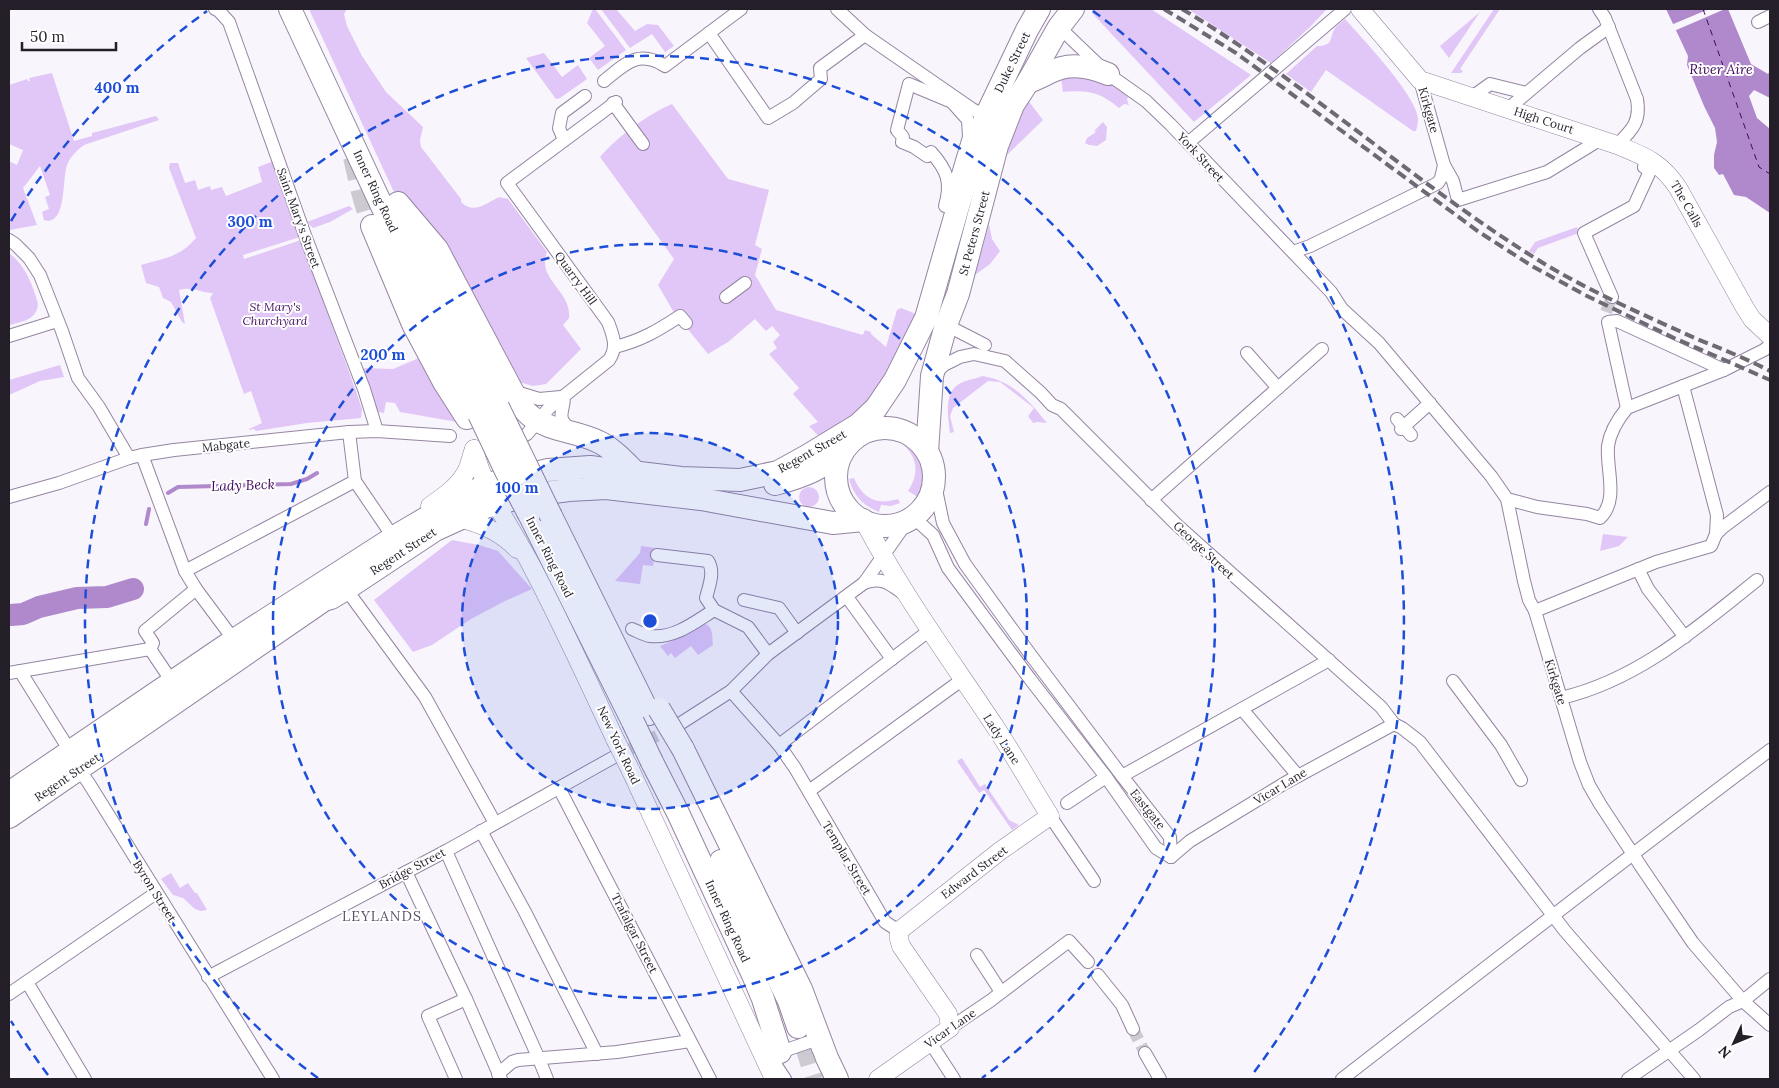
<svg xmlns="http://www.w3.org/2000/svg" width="1779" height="1088" font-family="Lora,serif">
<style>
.green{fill:#e1c7f7}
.water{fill:#af89cc}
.pier{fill:#f9f5fc}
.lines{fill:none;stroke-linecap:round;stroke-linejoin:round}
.stream{stroke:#af89cc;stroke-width:4}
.river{stroke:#af89cc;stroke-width:22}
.ferry{stroke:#3f0a5c;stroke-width:1;stroke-dasharray:6 5;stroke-linecap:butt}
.street-tunnel{stroke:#cecad2;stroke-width:12;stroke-dasharray:12 6;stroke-linecap:butt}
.highway-tunnel{stroke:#cecad2;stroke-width:22;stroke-dasharray:22 11;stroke-linecap:butt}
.street-casing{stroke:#9485a1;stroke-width:14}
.secondary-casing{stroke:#9485a1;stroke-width:19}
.highway-casing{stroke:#9485a1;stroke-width:24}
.street{stroke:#fff;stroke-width:12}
.secondary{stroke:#fff;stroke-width:18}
.highway{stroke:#fff;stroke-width:22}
.rail{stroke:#6e6973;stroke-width:4;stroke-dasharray:10 5;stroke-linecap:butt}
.secondary-bridge-casing{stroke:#9485a1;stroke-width:19;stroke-linecap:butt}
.highway-bridge-casing{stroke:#9485a1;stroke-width:24;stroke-linecap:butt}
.secondary-bridge{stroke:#fff;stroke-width:18}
.highway-bridge{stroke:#fff;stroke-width:22}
.ring{fill:none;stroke:#1d4ed8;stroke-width:2.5;stroke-dasharray:9 6}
.labels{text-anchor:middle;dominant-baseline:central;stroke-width:4;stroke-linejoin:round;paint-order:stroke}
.street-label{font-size:12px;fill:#241e29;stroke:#fff}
.park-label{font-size:12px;font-style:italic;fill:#430f60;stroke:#fff}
.water-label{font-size:14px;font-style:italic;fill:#3f0a5c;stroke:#fff}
.neighbourhood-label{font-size:14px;letter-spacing:1px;fill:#5e4f69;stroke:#fff}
.centre{fill:#1d4ed8;stroke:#fff;stroke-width:2.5}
.ring-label{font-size:15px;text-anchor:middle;font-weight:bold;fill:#1d4ed8;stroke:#fff;stroke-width:4;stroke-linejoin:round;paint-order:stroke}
</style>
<rect width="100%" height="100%" fill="#f9f5fc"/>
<!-- green -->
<g class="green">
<path d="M 309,9 L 347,9 L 344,14 L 347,26 L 362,56 L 386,92 L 423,127 L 420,140 L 421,147 L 461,199 L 461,202 C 474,215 486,203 499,197 L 508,199 L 547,252 C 536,279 572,291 569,318 L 563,325 L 581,349 L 546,384 L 533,386 L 515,381 L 416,218 L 393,190 Z"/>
<polygon points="593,9 595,9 626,50 598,70 589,58 605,46 587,23"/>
<polygon points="601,9 616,9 635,31 647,24 658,25 674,46 665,52 652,34 630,48"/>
<polygon points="1093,9 1151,9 1251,75 1194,122 1092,13"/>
<polygon points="1188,9 1327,9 1309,28 1271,63"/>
<polygon points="1494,9 1500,9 1460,69 1463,71 1461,73 1451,73"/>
<polygon points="1480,12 1449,58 1440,46"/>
<path d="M 1345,19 C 1361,37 1418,97 1418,119 C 1418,123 1417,127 1416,131 L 1413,131 L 1326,70 L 1311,92 L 1286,74 L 1317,46 C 1334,46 1329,38 1335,28 C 1337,25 1342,22 1345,19 Z"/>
<polygon points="544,53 562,77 578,65 587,79 560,98 556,99 526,58"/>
<path d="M 52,73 L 74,141 L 92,136 L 92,133 L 156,116 L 159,120 L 84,145 C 77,150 70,157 67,165 C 62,178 67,227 44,220 L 42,212 L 49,209 L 45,197 L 50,195 L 40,166 L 23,188 L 37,225 L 10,230 L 9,161 L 17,165 L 23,150 L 9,144 L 9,85 L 27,79 L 28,81 L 30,81 L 29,78 Z"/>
<path d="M 1073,76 L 1107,81 L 1128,96 L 1127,100 L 1129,105 L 1124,104 L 1119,108 C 1100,92 1088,90 1063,92 L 1061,78 Z"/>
<polygon points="1027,99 1043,120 1007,155 1012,133"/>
<path d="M 672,104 L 728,179 L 769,190 L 755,245 L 762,249 L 755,275 L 776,310 L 863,335 L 865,330 L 871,332 L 871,334 L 886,347 L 897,310 L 901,308 L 926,318 L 906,361 L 827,445 L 809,426 L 818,422 L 793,394 L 799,388 L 769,354 L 777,348 L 773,342 L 780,335 L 772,326 L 766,331 L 755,319 L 728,342 L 708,354 L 673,311 L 658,285 L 674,259 L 600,157 C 617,137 648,114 672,104 Z"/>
<polygon points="1103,122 1107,127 1106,140 1097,146 1089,145 1085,143 1087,138 1096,132 1094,131"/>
<path d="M 274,161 L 300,237 L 243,255 L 244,259 L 301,240 L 356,391 L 362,409 L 361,418 L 307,423 L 256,431 L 254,429 L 249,430 L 249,429 L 262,423 L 251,391 L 244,394 L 210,298 L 213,293 C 200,293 193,286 179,290 L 185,324 L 182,322 L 171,302 L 163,298 L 159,287 L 146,283 L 141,265 C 165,258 180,257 196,238 L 169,168 L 170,163 L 178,163 L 185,183 L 195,180 L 198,190 L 210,186 L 211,190 L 222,187 L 226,196 L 262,182 L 258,167 Z"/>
<polygon points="349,206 353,209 330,222 313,228 307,222"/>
<polygon points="989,224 992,239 1000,251 990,264 975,275"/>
<polygon points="1577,227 1579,233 1538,248 1534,254 1529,251 1535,242"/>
<path d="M 9,253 C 25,265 33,285 38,304 C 37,320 21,322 9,325 Z"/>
<polygon points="419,358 457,422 400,412 395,403 386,402 384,413 378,412 360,368 393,369"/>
<polygon points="60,365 64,377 40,381 9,395 9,380"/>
<path d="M 982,376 C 1012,380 1029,401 1047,423 L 1037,422 L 1033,423 L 1028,416 L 1034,408 L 1000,382 L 988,381 L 953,408 L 950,416 L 954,432 L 950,433 C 948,417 943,391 961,383 C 968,379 977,379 982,376 Z"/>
<path d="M 907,442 C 925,456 930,477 918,497 L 908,491 C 919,475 918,459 904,445 Z"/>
<path d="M 854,478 C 862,498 877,506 898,499 L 900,503 L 891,506 L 881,505 L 879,512 C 862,505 854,496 849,479 Z"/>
<circle cx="809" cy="497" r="10"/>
<polygon points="1603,534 1628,537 1619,546 1600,551"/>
<polygon points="452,540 479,545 498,551 532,589 505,601 471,619 432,645 413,652 374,600"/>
<polygon points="641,546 656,548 653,566 643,565 640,584 615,581 640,553"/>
<path d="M 704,623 C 714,627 712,637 713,645 L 698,655 L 691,646 L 675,658 L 671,653 L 668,656 L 660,646 L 686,635 Z"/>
<polygon points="962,758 980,787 985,784 1009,820 1019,825 1012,830 984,790 979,793 957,761"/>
<polygon points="171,873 180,888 188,883 195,893 197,893 207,910 201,911 195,909 183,898 173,895 161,879"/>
</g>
<!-- water -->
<polygon class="water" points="1666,9 1728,9 1751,64 1768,74 1770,71 1770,98 1754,90 1749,96 1757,118 1770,129 1770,213 1746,197 1734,195 1723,174 1719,175 1714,168 1714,155 1717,142 1715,128 1704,106 1687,65 1688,56"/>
<!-- pier -->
<polygon class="pier" points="1709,9 1725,9 1674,31 1671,25"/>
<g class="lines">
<!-- stream -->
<g class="stream">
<polyline points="168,493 178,487 291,484 307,479 317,473"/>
<polyline points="146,524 149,509"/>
</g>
<!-- river -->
<polyline class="river" points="11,615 23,614 39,607 77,598 107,597 133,589"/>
<!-- ferry -->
<polyline class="ferry" points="1703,9 1759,167 1770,174"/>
<!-- street-tunnel -->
<g class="street-tunnel">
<polyline points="1606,312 1612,297"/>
<polyline points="614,757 675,727"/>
<polyline points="1133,1029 1145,1053"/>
</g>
<!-- highway-tunnel -->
<g class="highway-tunnel">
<polyline points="354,157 362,192 372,226"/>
<polyline points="805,1043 816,1079"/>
</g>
<!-- street casing -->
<g class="street-casing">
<g id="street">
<polyline points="215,9 219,11 229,22 306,238 364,389 377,431"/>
<polyline points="837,9 865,35 972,109 986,116"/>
<path d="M 1599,9 L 1605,18 L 1637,99 C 1641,122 1632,130 1617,145"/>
<polyline points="1758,22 1770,16"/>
<polyline points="1059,27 1108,74 1146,101 1170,124 1331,292 1342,309 1379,343 1491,476 1507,499 1524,581 1529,600 1535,611 1580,762 1589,785 1600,804 1642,868 1693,943 1743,1001 1770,1025"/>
<polyline points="709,33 768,118 793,103 821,79 820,68 865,35"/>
<polyline points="1420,80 1444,165 1453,181 1458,200 1547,172 1601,139"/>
<path d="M 604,81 C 625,64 638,49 665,66 L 741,9"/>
<path d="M 909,84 L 952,102 L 968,120 L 969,137 L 958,174 L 954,197 L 950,203 L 945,206 C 952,182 947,170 931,152 L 927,156 L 914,147 L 902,142 L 903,137 L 897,130 Z"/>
<polyline points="1472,97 1490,84 1526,93"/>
<polyline points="613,103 643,144"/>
<polyline points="1509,108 1580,48 1609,27"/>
<polyline points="564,140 559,128 562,113 585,96"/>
<polyline points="1188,143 1345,9"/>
<polyline points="9,240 15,244 29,258 40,275 62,331 78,378 99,407 129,458"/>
<polyline points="1293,252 1310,246 1438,183 1441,178 1444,165"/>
<polyline points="726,297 745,283"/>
<polyline points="1612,297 1584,233 1634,206 1650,171 1644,167 1648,157"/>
<polyline points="952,328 985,345"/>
<polyline points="9,336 57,321"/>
<path d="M 615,347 C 642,340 657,331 680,316 L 686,323"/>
<polyline points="1247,353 1278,388"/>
<polyline points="934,374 944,365 960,357 974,354 1005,361 1041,393 1052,405 1061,409 1177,525 1381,707 1394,724 1402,728 1420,742 1565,931 1694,1079"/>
<polyline points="1683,386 1717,515 1716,534"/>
<polyline points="513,391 539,399 561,397"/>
<path d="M 564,396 C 564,414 554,417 573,431"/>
<polyline points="1627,408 1608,322 1617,321 1724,370"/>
<polyline points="1397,419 1411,435"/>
<polyline points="1401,429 1430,403"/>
<polyline points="349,432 355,481 389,531 399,534"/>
<path d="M 511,444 L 527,434 L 549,408 L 609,360 C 618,347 613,335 608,322 L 507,183 L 616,102"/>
<polyline points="142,455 185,571 196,589 234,640"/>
<polyline points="934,480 943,523 965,564 1030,654 1122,776 1170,837 1171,857"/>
<polyline points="9,497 59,483 129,458 142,455 174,450 349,432 377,431 450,436"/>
<path d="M 1507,499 L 1537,507 L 1587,514 L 1600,518 C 1619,500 1606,470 1608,446 C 1610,432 1618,419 1627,408 L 1724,370 L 1764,350 L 1770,345"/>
<polyline points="1151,500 1322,349"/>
<polyline points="913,517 933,535 948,568 1030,679 1106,777 1156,848 1171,857"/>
<path d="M 657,555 L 708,561 C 715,572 709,586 706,598 L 714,610 L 748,627 L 768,654"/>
<polyline points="1638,569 1648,589 1685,637"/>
<polyline points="185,571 355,481"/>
<path d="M 864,583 C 882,576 890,584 904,594"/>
<polyline points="346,589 425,697 495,823"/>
<polyline points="847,597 892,659"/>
<polyline points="744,600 779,608 797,633"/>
<polyline points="1535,611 1656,562 1711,546 1716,534 1722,528 1770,492"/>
<path d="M 632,629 C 637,631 644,635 650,636 C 674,639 695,622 714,610"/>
<polyline points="150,649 153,643 145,631 196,589"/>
<polyline points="150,649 175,686"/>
<polyline points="20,671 70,751"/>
<polyline points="9,673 150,649"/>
<polyline points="1453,681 1501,745 1521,780"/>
<polyline points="731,691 779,745 795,768 885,922 899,931"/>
<path d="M 1561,698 C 1638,680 1697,628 1757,580"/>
<polyline points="1242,709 1298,776"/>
<polyline points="678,725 731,691 768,654 864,583 909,519"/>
<polyline points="779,745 930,630"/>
<polyline points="72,769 83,775 88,782 273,1079"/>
<polyline points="1122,776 1329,660"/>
<polyline points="559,788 710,1079"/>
<polyline points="809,791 963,679"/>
<polyline points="1067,803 1106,777"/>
<polyline points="1050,816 1094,881"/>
<polyline points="481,831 525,912 597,1054"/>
<polyline points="446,851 539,1059 547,1079"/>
<polyline points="1171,857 1190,841 1285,783 1394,724"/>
<polyline points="406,872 466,999 501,1079"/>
<polyline points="977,955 1001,992"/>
<polyline points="1098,975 1122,1005 1133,1029"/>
<polyline points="208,977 446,851 614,757"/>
<polyline points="27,982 85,1079"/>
<polyline points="9,994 156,893"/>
<polyline points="950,1028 990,1001 1069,941 1088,962"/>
<polyline points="930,1042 954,1079"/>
<polyline points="1145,1053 1160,1079"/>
<polyline points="498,1074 512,1062 518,1060 617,1052 690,1041"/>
<polyline points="456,1079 428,1016 466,999"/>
<polyline points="785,1079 777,1067 772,1055 815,1040 818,1049"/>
<path d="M 1342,1079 C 1484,969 1626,858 1770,750"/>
<polyline points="1628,1079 1699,1030 1729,1007 1743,1001 1770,979"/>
</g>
</g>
<!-- secondary casing -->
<g class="secondary-casing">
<g id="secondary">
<path d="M 1360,9 L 1420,80 L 1617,145 C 1644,156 1661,162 1678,188 L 1745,308 L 1752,319 L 1770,336"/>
<path d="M 474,449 C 484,491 511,527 531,565 C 561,622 588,681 615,739"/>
<path d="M 430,506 C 443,497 458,487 466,472 C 470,465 471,456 474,449"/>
<path d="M 458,518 C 480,523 502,533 517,549"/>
<path d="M 864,521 C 902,594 951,660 996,728 C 1015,757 1032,787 1050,816 L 1000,851 L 899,931 L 899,939 L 901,946 L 948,1014 L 950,1028 L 878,1079"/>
<polyline points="630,769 774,1079"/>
</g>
</g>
<!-- highway casing -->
<g class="highway-casing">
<g id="highway">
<polyline points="290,9 479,414"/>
<path d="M 1028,82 C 1040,78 1050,71 1061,68 C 1076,64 1094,68 1108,74"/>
<path d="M 398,203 L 437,249 L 517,400 C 521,406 526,413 532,417 C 552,432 579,431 601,443 C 614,450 625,462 636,473"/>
<polyline points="372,226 413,324 444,382 467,418"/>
<polyline points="411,229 498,407"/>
<polyline points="868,420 895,380 926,318 959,203 986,116 1027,30 1039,9"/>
<circle cx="885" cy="477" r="49"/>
<polyline points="927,452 932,376 946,325 958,294 997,146 1013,105 1028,82 1059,27 1073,9"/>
<path d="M 775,484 C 802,477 826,468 845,448"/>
<polyline points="529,514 633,722"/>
<polyline points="551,516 649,714"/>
<polyline points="683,749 801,989 827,1058 837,1079"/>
<polyline points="652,762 678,813 753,975 763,999 780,1052"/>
<polyline points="9,793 234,640 399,534 469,493 496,482 548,470 590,467 681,478 740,480 778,472 807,456 858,425 876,408"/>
<polyline points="9,817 324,600 331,598 346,589 435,530 485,507 530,495 569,490 606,488 701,499 833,523 863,520"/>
<polyline points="721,861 789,1001 798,1027"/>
</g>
</g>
<!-- street -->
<use href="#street" class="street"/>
<!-- secondary -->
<use href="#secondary" class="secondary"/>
<!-- highway -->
<use href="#highway" class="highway"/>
<!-- rail -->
<g class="rail">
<polyline points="1164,9 1236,53 1479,232 1532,266 1585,295 1674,338 1770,380"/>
<path d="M 1182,9 C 1305,82 1413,182 1535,258 C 1584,289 1644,315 1697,339 C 1722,349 1747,359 1770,371"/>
</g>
<!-- secondary-bridge casing -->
<g class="secondary-bridge-casing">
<polyline id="secondary-bridge" points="615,739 630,769"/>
</g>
<!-- highway-bridge casing -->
<g class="highway-bridge-casing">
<g id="highway-bridge">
<polyline points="498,407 551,516"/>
<polyline points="479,414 506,471 529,514"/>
<polyline points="659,709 683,749"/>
<polyline points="633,722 652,762"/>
</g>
</g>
<!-- secondary-bridge -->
<use href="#secondary-bridge" class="secondary-bridge"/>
<!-- highway-bridge -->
<use href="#highway-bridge" class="highway-bridge"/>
</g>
<!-- distance rings -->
<circle cx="650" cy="621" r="188" fill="#1d4ed8" fill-opacity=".12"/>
<g class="ring">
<circle cx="650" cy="621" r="188"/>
<circle cx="650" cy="621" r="377"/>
<path d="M318 1078A565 565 0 1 1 982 1078"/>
<path d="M48 1075A754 754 0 0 1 11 1021M11 221A754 754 0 0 1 207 11M1093 11A754 754 0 0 1 1252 1075"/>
</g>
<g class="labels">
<!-- street labels -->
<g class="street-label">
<text transform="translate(1012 62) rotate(-64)">Duke Street</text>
<text transform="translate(1429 110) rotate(74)">Kirkgate</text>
<text transform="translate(1544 120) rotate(18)">High Court</text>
<text transform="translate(1201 157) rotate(47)">York Street</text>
<text transform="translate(376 191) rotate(65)">Inner Ring Road</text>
<text transform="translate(1687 204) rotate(60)">The Calls</text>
<text transform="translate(299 218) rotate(70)">Saint Mary's Street</text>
<text transform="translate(974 233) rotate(-75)">St Peters Street</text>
<text transform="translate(576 278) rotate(54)">Quarry Hill</text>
<text transform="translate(226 445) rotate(-6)">Mabgate</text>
<text transform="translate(812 451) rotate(-29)">Regent Street</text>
<text transform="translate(1204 550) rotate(43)">George Street</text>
<text transform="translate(403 551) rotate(-33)">Regent Street</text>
<text transform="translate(550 557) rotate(63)">Inner Ring Road</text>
<text transform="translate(1556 682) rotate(73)">Kirkgate</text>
<text transform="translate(1002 739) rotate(57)">Lady Lane</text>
<text transform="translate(619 745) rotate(65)">New York Road</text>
<text transform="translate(67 777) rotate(-34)">Regent Street</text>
<text transform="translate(1280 786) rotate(-31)">Vicar Lane</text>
<text transform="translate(1148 809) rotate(51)">Eastgate</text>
<text transform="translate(847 858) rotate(59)">Templar Street</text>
<text transform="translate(412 868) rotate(-28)">Bridge Street</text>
<text transform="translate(974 872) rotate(-37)">Edward Street</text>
<text transform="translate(155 891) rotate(58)">Byron Street</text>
<text transform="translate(728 921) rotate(65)">Inner Ring Road</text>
<text transform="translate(635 933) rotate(63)">Trafalgar Street</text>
<text transform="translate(950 1028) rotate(-35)">Vicar Lane</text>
</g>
<!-- park labels -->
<g class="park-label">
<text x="275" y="306">St Mary's<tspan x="275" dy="14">Churchyard</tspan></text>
</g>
<!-- water labels -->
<g class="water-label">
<text x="1721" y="69">River Aire</text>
<text transform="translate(243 485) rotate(-2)">Lady Beck</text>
</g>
<!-- neighbourhood labels -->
<g class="neighbourhood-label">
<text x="382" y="916">LEYLANDS</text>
</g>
</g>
<circle cx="650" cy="621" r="8" class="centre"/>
<g class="ring-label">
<text x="117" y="93">400 m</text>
<text x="250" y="227">300 m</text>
<text x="383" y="360">200 m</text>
<text x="517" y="493">100 m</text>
</g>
<!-- border -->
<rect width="1779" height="1088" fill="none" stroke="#241e29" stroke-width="20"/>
<!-- north arrow -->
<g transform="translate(1734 1043) rotate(226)" stroke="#ffffff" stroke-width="4" paint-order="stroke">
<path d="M0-4L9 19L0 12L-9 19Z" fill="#241e29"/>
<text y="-8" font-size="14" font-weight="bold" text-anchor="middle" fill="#241e29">N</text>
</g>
<!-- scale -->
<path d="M22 42v8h94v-8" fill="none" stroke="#241e29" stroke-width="2.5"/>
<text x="30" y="42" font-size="15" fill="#241e29" stroke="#ffffff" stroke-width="4" paint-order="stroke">50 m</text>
</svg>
